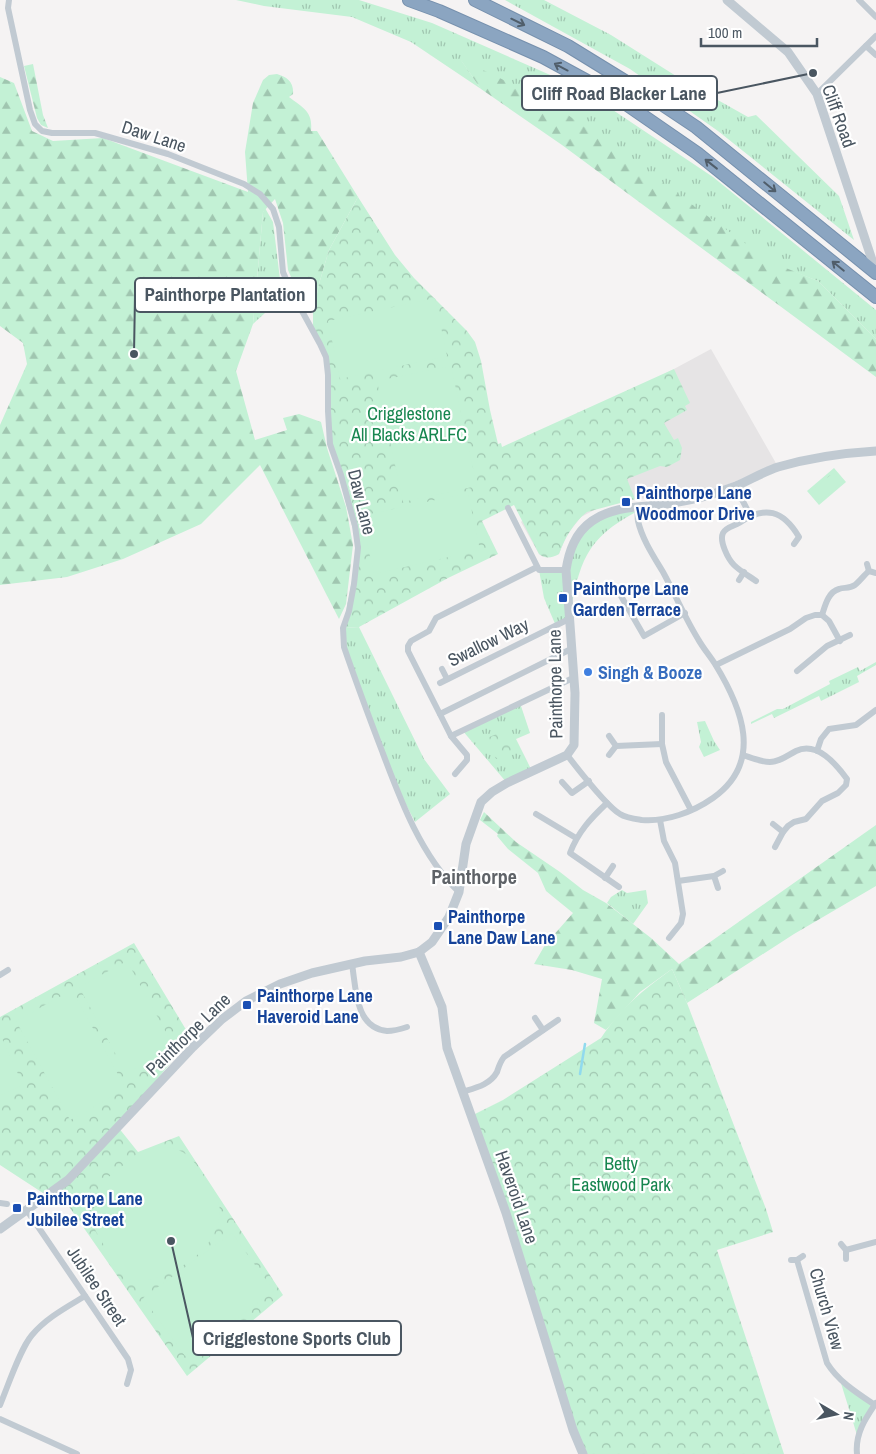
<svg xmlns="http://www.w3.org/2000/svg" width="876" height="1454" font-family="'Archivo Narrow',sans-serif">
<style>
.education{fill:#e6e4e5}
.grass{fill:url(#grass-tufts)}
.forest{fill:url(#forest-firs)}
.park{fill:url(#park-crowns)}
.garden{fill:#c3f1d5}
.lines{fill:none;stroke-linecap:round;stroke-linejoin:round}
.stream{stroke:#90daee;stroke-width:2.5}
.motorway-casing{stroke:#7690ad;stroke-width:14}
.minor{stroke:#c1cad2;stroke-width:6}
.tertiary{stroke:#c1cad2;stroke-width:9}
.motorway{stroke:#8ba5c1;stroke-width:12}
.oneway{stroke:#505e6b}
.transit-dot{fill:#1a4fb4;stroke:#fff;stroke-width:2}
.shop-dot{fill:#3f7fe0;stroke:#fff;stroke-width:2}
.labels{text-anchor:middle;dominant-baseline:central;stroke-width:4.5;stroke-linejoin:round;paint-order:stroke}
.street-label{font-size:18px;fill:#4a5661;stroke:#fff}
.park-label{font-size:18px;fill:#17864f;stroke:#fff}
.transit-label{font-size:18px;font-weight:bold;fill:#164399;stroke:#fff;text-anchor:start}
.shop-label{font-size:18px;font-weight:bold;fill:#366cbe;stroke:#fff;text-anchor:start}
.quarter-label{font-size:20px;font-weight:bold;fill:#5f6368;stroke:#fff}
.leader{fill:none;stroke:#4a5661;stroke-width:2}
.callout-dot{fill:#4a5661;stroke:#fff;stroke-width:2}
.callout{fill:#fff;stroke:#4a5661;stroke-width:2}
.callout-label{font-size:19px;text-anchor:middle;font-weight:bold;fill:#4a5661}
</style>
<defs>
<pattern id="grass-tufts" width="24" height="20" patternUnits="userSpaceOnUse" patternTransform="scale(1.25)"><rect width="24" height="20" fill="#c3f1d5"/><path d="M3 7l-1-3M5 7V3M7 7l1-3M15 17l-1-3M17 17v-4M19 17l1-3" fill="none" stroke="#a0c6b0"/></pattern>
<pattern id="forest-firs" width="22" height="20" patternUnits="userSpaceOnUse" patternTransform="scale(1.25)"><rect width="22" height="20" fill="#c3f1d5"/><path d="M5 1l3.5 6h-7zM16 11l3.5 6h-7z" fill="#a0c6b0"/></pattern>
<pattern id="park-crowns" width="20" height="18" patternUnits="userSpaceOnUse" patternTransform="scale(1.25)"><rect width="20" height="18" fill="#c3f1d5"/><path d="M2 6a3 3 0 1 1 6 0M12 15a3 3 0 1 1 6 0" fill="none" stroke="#a0c6b0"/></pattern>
</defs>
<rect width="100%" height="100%" fill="#f5f3f3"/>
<!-- education -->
<polygon class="education" points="711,349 777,465 721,487 676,497 635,499 598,508 581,517 566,536 559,554 550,557 543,557 539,554 521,522 661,376"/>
<!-- grass -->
<g class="grass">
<polygon points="236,0 359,0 432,23 580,88 713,177 876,310 876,339 818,281 771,263 461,60 481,89 411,42 352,17 264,6"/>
<polygon points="505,0 544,0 611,35 684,81 748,117 756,115 839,196 854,240 718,131 630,69"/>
<polygon points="265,208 273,222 280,279 290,298 276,303 253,324 263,212"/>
<path d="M 638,511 C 584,539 580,563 569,619 L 556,626 L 544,598 L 539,570 L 566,570 L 575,539 L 602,515 Z"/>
<polygon points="359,627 424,759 450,794 415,822 392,777 344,647 343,628"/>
<polygon points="876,662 876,665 857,676 859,682 821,701 819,696 774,718 772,714 751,724 751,722 777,709 783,709 830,684 829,681 858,667 860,671"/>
<polygon points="520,703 530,733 516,739 532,771 507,783 462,730"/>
<polygon points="705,721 714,741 720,750 704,757 699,747 701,742 697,722"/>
<polygon points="622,890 627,893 646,890 648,903 633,924 607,903 611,897"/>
<polygon points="840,1380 873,1405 857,1435"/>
</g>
<!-- forest -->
<g class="forest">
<polygon points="460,59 550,102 771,262 818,281 876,339 876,377 562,145 481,89"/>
<polygon points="33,64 43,115 48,128 41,125 37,118 24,66"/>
<path d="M 277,74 C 287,77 294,82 293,94 L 289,97 C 303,108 313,111 311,131 L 317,131 L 358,197 L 329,250 L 319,284 L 313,313 L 295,286 L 288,270 L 283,223 L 275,199 L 263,212 L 253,324 L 236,371 L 255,440 L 287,430 L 283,418 L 299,414 L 321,422 L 327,448 L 346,507 L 353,545 L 346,604 L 339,619 L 260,465 L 201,524 L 123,559 L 67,577 L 0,585 L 0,425 L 27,364 L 23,343 L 0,326 L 0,77 L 14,83 L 32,131 L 53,141 L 103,138 L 248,192 L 245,152 L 253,103 L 263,80 L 269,75 Z"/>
<polygon points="484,812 516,842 560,872 583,890 606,903 651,938 679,964 876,825 876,886 794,934 687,1003 672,969 640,992 606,1030 594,1023 602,979 572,970 534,964 545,945 573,913 546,891 538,873 508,849 497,836 498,834 480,820"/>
</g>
<!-- park -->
<g class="park">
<path d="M 358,197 L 395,255 L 414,278 L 467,331 L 475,342 L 481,361 L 490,410 L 498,444 L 501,443 L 502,447 L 674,369 L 690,403 L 685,406 L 687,410 L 664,423 L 674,440 L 678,438 L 682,448 L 680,460 L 667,467 L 660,466 L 627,479 L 635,499 L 587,512 C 573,523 565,538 559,554 C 552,558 545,559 539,554 L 514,505 L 482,521 L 498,554 L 448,578 L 359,627 L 343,628 L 358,548 L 333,455 L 326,357 L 313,331 L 313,313 L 319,284 L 329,250 Z"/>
<polygon points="834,468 846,482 819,505 807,491"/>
<polygon points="506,730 515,751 496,759 487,738"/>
<polygon points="134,943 191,1038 118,1127 138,1152 179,1136 283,1295 187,1376 56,1188 46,1195 0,1165 0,1017"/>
<path d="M 672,969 L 687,1003 L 766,1209 L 773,1232 L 717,1250 L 784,1454 L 583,1454 L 471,1116 L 503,1100 L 601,1038 C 621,1008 643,990 672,969 Z"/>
</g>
<!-- garden -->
<g class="garden">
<polygon points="435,298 447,356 340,379 328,321"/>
<polygon points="451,366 477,486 403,502 377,381"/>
<polygon points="833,473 841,483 820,501 811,491"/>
<polygon points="468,493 480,550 374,574 361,516"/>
<polygon points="127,961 174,1047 126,1073 79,987"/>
<polygon points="72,990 126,1089 70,1120 16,1021"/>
<polygon points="0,1034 23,1085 0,1095"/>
<path d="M 160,1147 C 186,1147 194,1160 206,1180 C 214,1192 223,1204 219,1219 C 217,1228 212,1239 206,1246 C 193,1263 151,1288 129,1279 C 117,1274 112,1259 106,1249 C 102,1241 96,1233 93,1225 C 90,1215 98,1195 102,1185 L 101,1183 L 137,1154 Z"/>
<polygon points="232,1233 274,1291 185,1356 143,1298"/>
</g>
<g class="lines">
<!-- stream -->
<polyline class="stream" points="580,1074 585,1044"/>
<!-- motorway casing -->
<g class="motorway-casing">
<g id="motorway">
<polyline points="409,0 439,11 543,57 613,95 697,153 876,297"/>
<polyline points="475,0 568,46 651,97 696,127 876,273"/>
</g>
</g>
<!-- minor -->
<g class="minor">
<path d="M 9,0 L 8,8 L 30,110 L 35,124 L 42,131 L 52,133 L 95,133 L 168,154 L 244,184 L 260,194 L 273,209 L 279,227 L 283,272 L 291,291 L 320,344 L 326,357 L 328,375 L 328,411 L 330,444 L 341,475 L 355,526 L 358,548 L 354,584 L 349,611 L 343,628 L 344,647 C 356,682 369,717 382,751 C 400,799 421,856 459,892"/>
<polyline points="859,0 876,17"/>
<polyline points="866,46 876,55"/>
<polyline points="817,94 876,36"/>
<polyline points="735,486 750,515"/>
<polyline points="508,508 539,570 566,570"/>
<polyline points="867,564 869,571 876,573"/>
<polyline points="739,580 744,572"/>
<path d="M 756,581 C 749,576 740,571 734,565 C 728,559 719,541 723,533 C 726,527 734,526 739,523 C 765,505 783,510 799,537 L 794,544"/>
<polyline points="621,596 644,636 685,613"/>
<path d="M 822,615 C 825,606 828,592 839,589 C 844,587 849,589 855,585 C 860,581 864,575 869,571"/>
<polyline points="716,665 790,629 806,618 815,615 822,615 829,621 840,641"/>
<polyline points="442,669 447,679"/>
<polyline points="797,671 827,646 850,635"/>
<polyline points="440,683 569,619"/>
<polyline points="440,714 571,649"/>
<polyline points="662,715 662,744 666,762 691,810"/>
<polyline points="451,736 573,678"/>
<polyline points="609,736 616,746 609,755"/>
<polyline points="616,746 662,744"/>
<polyline points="817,751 821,739 829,729 856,725 876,710"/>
<path d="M 567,755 C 578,769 606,806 620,814 C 626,818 635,819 642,820 C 666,822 693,812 713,798 C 764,762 742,708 715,664 C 710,656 703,648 698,639 C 685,618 675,594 663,572 C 654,557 642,539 638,521 C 637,517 638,511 638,506"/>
<path d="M 743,755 C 752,758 761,762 770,762 C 780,762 788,755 796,751 C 817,741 836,764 847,779 L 846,785 L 838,793 L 822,801 L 806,819 L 794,822 L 788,826 L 783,832 L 775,847"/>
<polyline points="455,774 467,760 467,755 451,736 408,651 408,646 411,641 429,631 436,618 537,567"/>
<polyline points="562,782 572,793 589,781"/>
<path d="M 607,803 C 591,818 578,832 570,853 L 619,887"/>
<polyline points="536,814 576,838"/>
<polyline points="660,820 664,841 675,863 683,914 681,923 669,938"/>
<polyline points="773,824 783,832"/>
<polyline points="714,876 718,888"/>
<polyline points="605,878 613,866"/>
<polyline points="678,881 714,876 723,871"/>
<path d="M 352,964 C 356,988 355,1028 387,1031 C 393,1031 401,1029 407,1027"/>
<polyline points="0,975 8,970"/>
<polyline points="535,1018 543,1030"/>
<path d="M 462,1092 C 475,1088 490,1085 497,1072 C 499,1066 500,1062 504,1057 L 558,1020"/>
<polyline points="0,1203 7,1204"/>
<polyline points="26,1209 128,1359 131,1370 127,1384"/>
<polyline points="841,1244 846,1250 846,1259"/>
<polyline points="846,1250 876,1242"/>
<polyline points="791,1260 797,1260 803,1256"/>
<path d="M 797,1260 L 827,1363 C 838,1381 857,1393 875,1405"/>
<path d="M 0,1405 C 8,1386 20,1349 32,1335 C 46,1318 67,1307 85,1296"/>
<polyline points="0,1419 77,1454"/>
<path d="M 857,1454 C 855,1434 865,1419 876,1403"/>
</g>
<!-- tertiary -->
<g class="tertiary">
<polyline points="727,0 788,52 817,94 876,272"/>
<polyline points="419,952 442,1007 447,1048 506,1213 573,1430 583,1454"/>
<path d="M 0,1229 L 68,1180 L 193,1047 L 221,1020 L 246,1001 L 280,984 L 312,973 L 365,961 L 401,957 L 419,952 L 432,942 L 449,917 L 459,892 L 466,844 L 481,802 L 492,792 L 507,783 L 567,755 L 574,745 L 575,693 L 566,570 C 569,551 575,533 592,521 C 616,504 646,508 673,503 C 692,500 718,493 736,486 C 750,480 763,472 778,467 C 809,458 843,453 876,451"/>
</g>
<!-- motorway -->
<use href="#motorway" class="motorway"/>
</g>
<!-- one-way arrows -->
<defs><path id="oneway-shaft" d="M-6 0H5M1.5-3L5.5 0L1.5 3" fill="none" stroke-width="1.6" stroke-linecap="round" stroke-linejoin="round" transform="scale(1.25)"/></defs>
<g class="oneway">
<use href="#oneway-shaft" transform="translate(518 22) rotate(26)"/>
<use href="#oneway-shaft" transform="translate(561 67) rotate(-152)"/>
<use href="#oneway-shaft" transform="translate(711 164) rotate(-142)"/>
<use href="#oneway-shaft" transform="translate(770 187) rotate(39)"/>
<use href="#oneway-shaft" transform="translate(838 266) rotate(-141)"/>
</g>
<!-- markers -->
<g class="transit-dot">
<rect x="621" y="497" width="10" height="10" rx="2.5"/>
<rect x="558" y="593" width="10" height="10" rx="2.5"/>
<rect x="433" y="921" width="10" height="10" rx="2.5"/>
<rect x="242" y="1000" width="10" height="10" rx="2.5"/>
<rect x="12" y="1203" width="10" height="10" rx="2.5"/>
</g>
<circle class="shop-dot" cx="588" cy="672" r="5"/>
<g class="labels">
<!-- street labels -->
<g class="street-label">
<text transform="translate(839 116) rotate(70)">Cliff Road</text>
<text transform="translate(154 136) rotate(18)">Daw Lane</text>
<text transform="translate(362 502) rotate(76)">Daw Lane</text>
<text transform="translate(488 642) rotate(-26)">Swallow Way</text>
<text transform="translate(555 684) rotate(-91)">Painthorpe Lane</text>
<text transform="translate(188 1034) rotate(-44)">Painthorpe Lane</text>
<text transform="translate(517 1197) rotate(71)">Haveroid Lane</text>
<text transform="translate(97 1286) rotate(56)">Jubilee Street</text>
<text transform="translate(827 1309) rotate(74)">Church View</text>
</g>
<!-- park labels -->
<g class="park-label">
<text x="409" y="413">Crigglestone<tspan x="409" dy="21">All Blacks ARLFC</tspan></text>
<text x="621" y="1163">Betty<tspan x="621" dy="21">Eastwood Park</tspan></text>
</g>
<!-- transit labels -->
<g class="transit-label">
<text x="636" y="492">Painthorpe Lane<tspan x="636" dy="21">Woodmoor Drive</tspan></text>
<text x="573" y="588">Painthorpe Lane<tspan x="573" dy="21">Garden Terrace</tspan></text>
<text x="448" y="916">Painthorpe<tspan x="448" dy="21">Lane Daw Lane</tspan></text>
<text x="257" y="995">Painthorpe Lane<tspan x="257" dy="21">Haveroid Lane</tspan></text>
<text x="27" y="1198">Painthorpe Lane<tspan x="27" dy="21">Jubilee Street</tspan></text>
</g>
<!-- shop labels -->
<g class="shop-label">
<text x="598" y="672">Singh &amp; Booze</text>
</g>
<!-- quarter labels -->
<g class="quarter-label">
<text x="474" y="876">Painthorpe</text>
</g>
</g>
<!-- callouts -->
<path class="leader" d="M813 73L717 93M134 354L135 295M171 1241L193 1338"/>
<g class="callout-dot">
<circle cx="813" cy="73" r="5"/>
<circle cx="134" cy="354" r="5"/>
<circle cx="171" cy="1241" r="5"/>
</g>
<g class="callout">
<rect x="522" y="76" width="195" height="34" rx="5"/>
<rect x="135" y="278" width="181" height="34" rx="5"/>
<rect x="193" y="1321" width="208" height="34" rx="5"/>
</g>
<g class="callout-label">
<text x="619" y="100">Cliff Road Blacker Lane</text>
<text x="225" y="301">Painthorpe Plantation</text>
<text x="297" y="1345">Crigglestone Sports Club</text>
</g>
<!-- north arrow -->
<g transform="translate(836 1414) rotate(99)" stroke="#ffffff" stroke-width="4" paint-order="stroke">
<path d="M0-4L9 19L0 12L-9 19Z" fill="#4a5661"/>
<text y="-8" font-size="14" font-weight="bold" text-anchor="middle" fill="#4a5661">N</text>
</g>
<!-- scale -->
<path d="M701 38v8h116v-8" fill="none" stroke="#4a5661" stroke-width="2.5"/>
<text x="708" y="38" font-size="15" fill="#4a5661" stroke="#ffffff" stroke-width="4" paint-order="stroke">100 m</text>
</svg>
